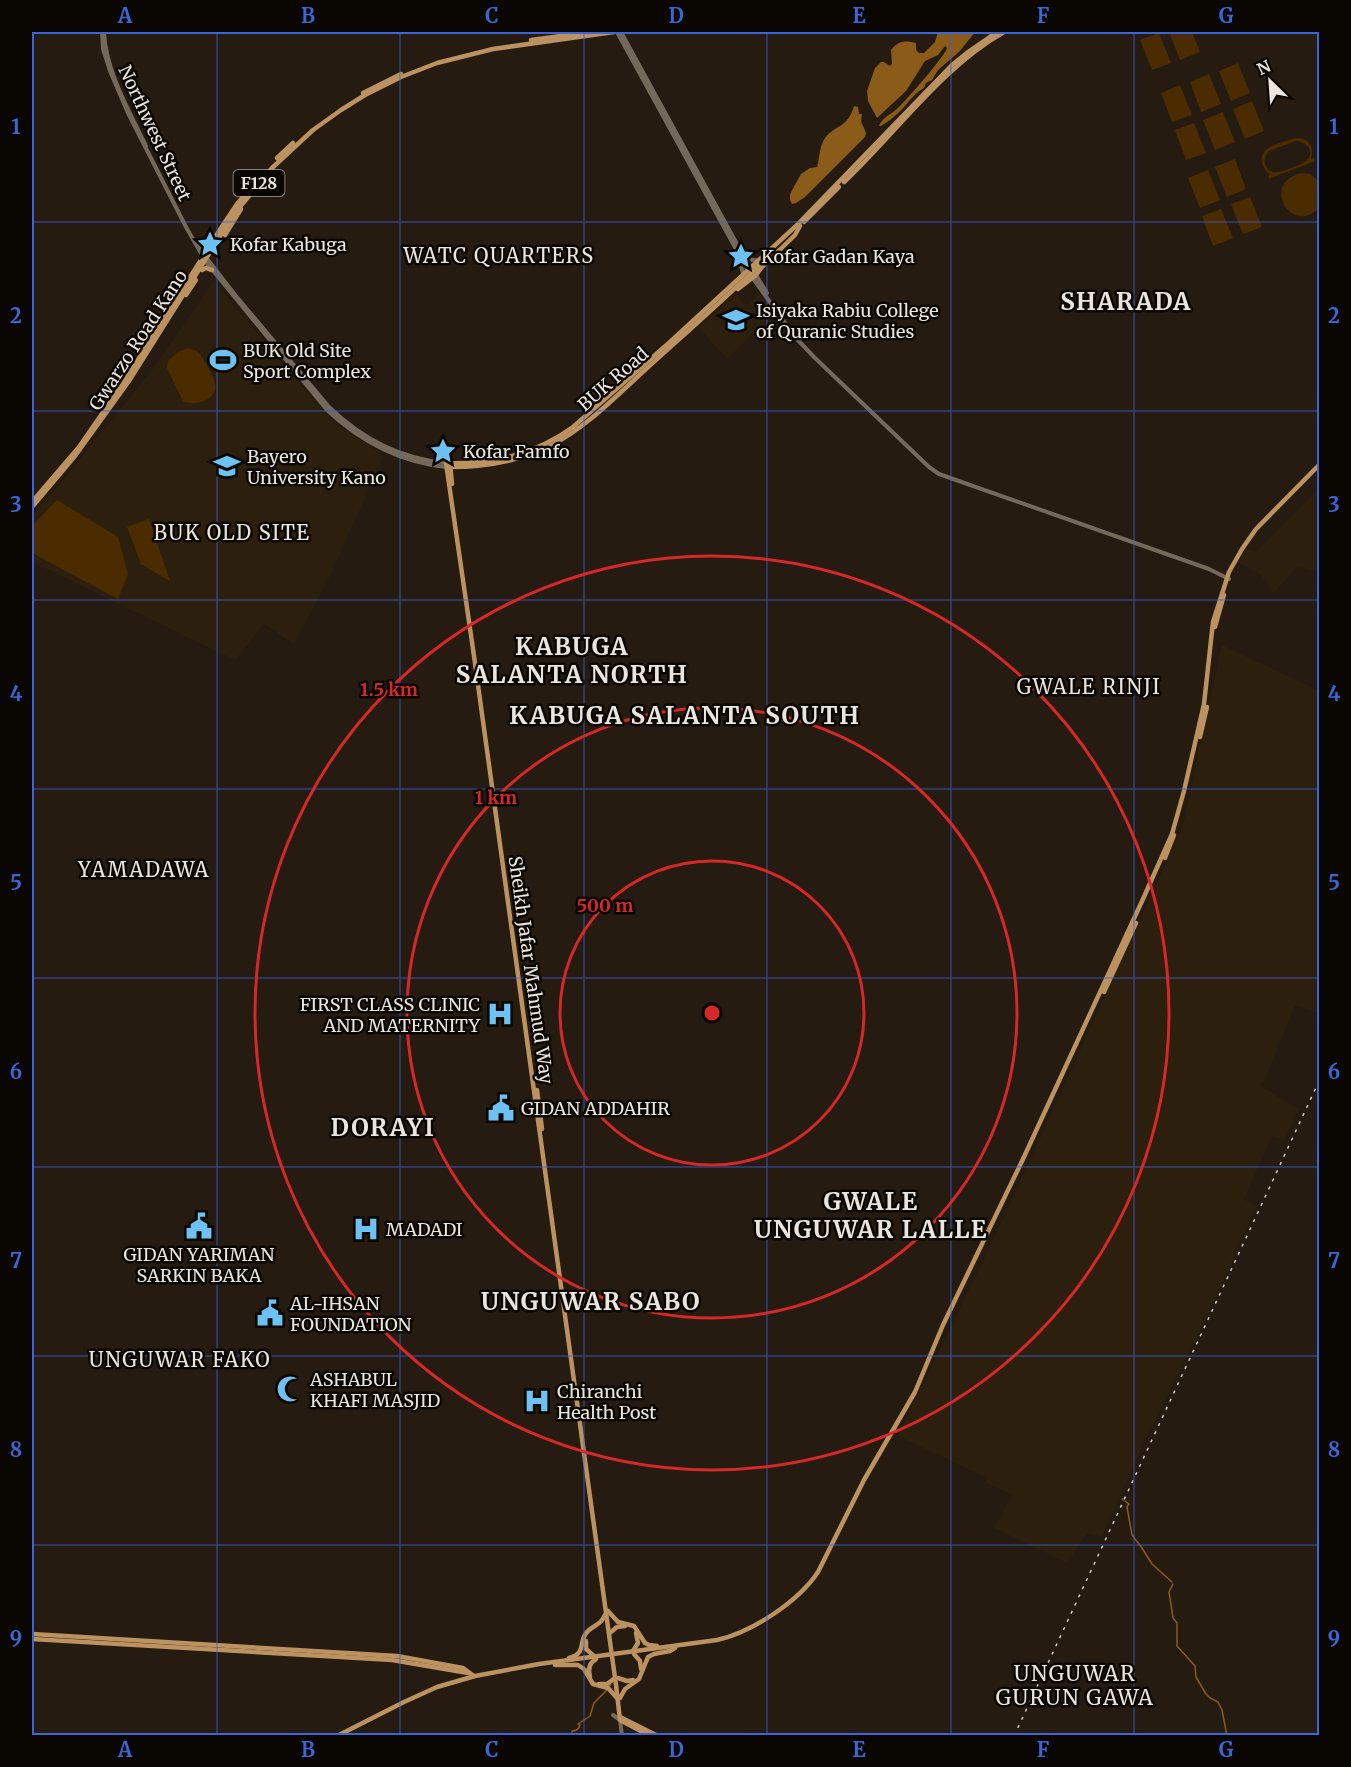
<svg xmlns="http://www.w3.org/2000/svg" width="1351" height="1767" font-family="Merriweather,serif">
<style>
.built{fill:#2d1f0e}
.green{fill:#4a2c00;fill-rule:evenodd}
.water{fill:#8b5b1a}
.lines{fill:none;stroke-linecap:round;stroke-linejoin:round}
.stream{stroke:#8b5b1a;stroke-width:1.5}
.secondary{stroke:#75695c;stroke-width:4}
.primary{stroke:#bc9260;stroke-width:4.5}
.rail{stroke:#d4ccc4;stroke-width:1.5;stroke-dasharray:3 6;stroke-linecap:butt}
.grid{fill:none;stroke:#3c65d9;stroke-width:1.5;stroke-opacity:0.55}
.ring{fill:none;stroke:#d62828;stroke-width:3}
.labels{text-anchor:middle;dominant-baseline:central;stroke-width:5;stroke-linejoin:round;paint-order:stroke}
.shield{fill:#0a0703;stroke:#a8a29c;stroke-width:1.5}
.shield-label{font-size:16px;font-weight:bold;fill:#ece5dd}
.street-label{font-size:18px;fill:#ece5dd;stroke:#0a0703}
.poi-label{font-size:18px;fill:#ece5dd;stroke:#0a0703;text-anchor:start}
.neighbourhood-label{font-size:20px;letter-spacing:1.5px;fill:#ece5dd;stroke:#0a0703}
.quarter-label{font-size:21px;letter-spacing:1.5px;fill:#ece5dd;stroke:#0a0703}
.district-label{font-size:24px;font-weight:bold;letter-spacing:1.5px;fill:#ece5dd;stroke:#0a0703}
.centre{fill:#d62828;stroke:#0a0703;stroke-width:3}
.ring-label{font-size:18px;text-anchor:middle;font-weight:bold;fill:#d62828;stroke:#0a0703;stroke-width:5;stroke-linejoin:round;paint-order:stroke}
.neatline{fill:none;stroke:#3c65d9;stroke-width:2}
.grid-label{font-size:20px;text-anchor:middle;font-weight:bold;fill:#3c65d9}
</style>
<rect width="100%" height="100%" fill="#251b10"/>
<!-- built -->
<g class="built">
<polygon points="214,281 317,404 335,423 335,424 384,455 331,574 294,644 264,624 235,660 32,562 32,515 55,490 152,370"/>
<polygon points="760,294 773,314 727,359 698,327 736,295 746,306"/>
<polygon points="1319,488 1319,572 1297,567 1274,593 1260,574 1238,562 1246,548 1256,552"/>
<polygon points="1222,645 1319,691 1319,1014 1295,1005 1267,1075 1260,1086 1299,1109 1284,1141 1272,1136 1244,1199 1257,1206 1206,1319 1145,1440 1102,1537 1087,1533 1067,1563 994,1528 1012,1495 985,1482 987,1478 898,1436 1007,1211 1183,825"/>
</g>
<!-- green -->
<g class="green">
<polygon points="1169,32 1192,32 1200,52 1180,60"/>
<polygon points="1159,33 1171,63 1152,70 1140,40"/>
<polygon points="1238,63 1250,93 1231,101 1219,71"/>
<polygon points="1209,74 1221,104 1201,112 1190,82"/>
<polygon points="1180,85 1192,115 1172,122 1161,93"/>
<polygon points="1252,101 1264,131 1245,139 1233,109"/>
<polygon points="1223,112 1235,142 1215,150 1203,120"/>
<polygon points="1194,123 1206,153 1186,160 1175,130"/>
<path d="M 1295,138 C 1308,137 1315,146 1311,159 L 1314,158 L 1315,161 L 1269,179 L 1268,176 L 1270,175 C 1263,169 1257,157 1267,149 C 1274,144 1287,141 1295,138 ZM 1296,141 C 1306,141 1316,152 1306,161 C 1302,164 1283,172 1277,172 C 1273,173 1272,172 1268,169 C 1263,163 1264,157 1269,151 Z"/>
<polygon points="1235,159 1246,189 1227,197 1215,167"/>
<polygon points="1208,170 1220,200 1200,208 1188,178"/>
<path d="M 1302,173 L 1310,174 L 1319,181 L 1319,208 C 1290,237 1260,181 1302,173 Z"/>
<polygon points="1250,197 1262,227 1243,234 1231,204"/>
<polygon points="1221,209 1233,238 1213,246 1202,216"/>
<path d="M 187,348 C 191,349 197,350 200,354 C 203,358 215,379 215,384 C 218,400 194,407 183,401 L 167,368 L 168,361 L 178,352 Z"/>
<polygon points="57,500 118,537 128,574 118,599 32,553 32,526"/>
<polygon points="149,519 170,581 141,564 127,527"/>
</g>
<!-- water -->
<g class="water">
<path d="M 938,32 L 967,32 L 969,33 L 975,32 L 960,51 L 938,70 L 932,80 L 926,83 L 924,88 C 915,93 911,99 904,107 C 898,114 889,121 881,126 L 879,126 C 882,117 892,114 899,107 C 908,98 945,56 947,48 L 945,46 L 938,55 L 925,61 L 906,91 L 877,118 L 868,101 L 867,91 L 875,68 L 881,62 L 884,62 L 890,66 L 892,64 L 891,50 C 898,41 905,40 916,43 L 916,50 L 919,53 L 924,53 L 935,42 Z"/>
<path d="M 854,106 L 858,107 L 859,114 L 862,114 L 861,121 L 866,133 L 865,137 L 805,197 L 796,203 L 792,204 L 790,200 L 790,194 L 801,174 L 810,168 L 817,167 C 820,157 819,147 825,138 C 836,124 847,129 854,106 Z"/>
</g>
<g class="lines">
<!-- stream -->
<g class="stream">
<polyline points="1122,1499 1123,1500"/>
<polyline points="1125,1501 1129,1504 1127,1507 1132,1535 1142,1548 1152,1564 1172,1582"/>
<polyline points="1173,1584 1169,1592 1173,1618 1177,1623 1177,1646 1195,1666 1196,1677 1206,1694 1210,1698 1218,1702 1222,1710 1227,1736"/>
<path d="M 572,1736 L 572,1731 C 576,1731 579,1729 580,1725 L 578,1724 L 590,1716 L 594,1703 L 606,1691 L 611,1684"/>
</g>
<!-- secondary -->
<g class="secondary">
<path d="M 102,32 L 103,49 L 110,71 L 128,113 L 186,227 L 206,262 L 327,410 C 361,442 400,462 446,467"/>
<path d="M 104,32 C 106,72 129,110 146,146"/>
<polyline points="617,32 748,271"/>
<polyline points="621,32 738,246 767,293"/>
<path d="M 199,245 L 208,260 L 236,296 L 329,407 C 361,438 401,459 446,463"/>
<polyline points="741,250 745,252 752,260 756,260"/>
<polyline points="739,259 743,273"/>
<polyline points="752,277 795,337 814,357 929,467 939,474 1209,569 1229,579"/>
<polyline points="613,1715 620,1720 622,1736"/>
</g>
<!-- primary -->
<g class="primary">
<polyline points="531,40 591,32"/>
<polyline points="363,93 401,74"/>
<polyline points="277,158 293,143"/>
<path d="M 844,182 C 896,133 942,67 1004,32"/>
<polyline points="804,222 839,187"/>
<polyline points="225,235 241,209"/>
<polyline points="202,270 206,268 212,270"/>
<polyline points="738,289 756,275 762,267 795,235 800,226"/>
<polyline points="186,295 196,280"/>
<polyline points="450,463 452,484"/>
<path d="M 449,467 C 484,467 518,462 550,446 C 587,427 616,396 646,369 C 688,331 730,294 770,255"/>
<polyline points="32,502 79,447 124,382 221,228 237,204 260,177"/>
<polyline points="32,507 75,456 129,381 234,214 272,168 313,130 341,110 365,95 401,77 437,63 493,49 614,32"/>
<polyline points="1215,627 1224,595"/>
<polyline points="1200,737 1207,707"/>
<polyline points="1165,858 1174,835"/>
<polyline points="1104,992 1136,923"/>
<polyline points="537,1090 542,1129"/>
<polyline points="608,1611 618,1622 634,1626 645,1643 649,1645 657,1646"/>
<polyline points="611,1632 617,1627 625,1626"/>
<polyline points="32,1634 397,1656 463,1668 474,1676"/>
<polyline points="32,1639 392,1660 468,1673"/>
<polyline points="586,1641 586,1649 594,1656"/>
<polyline points="633,1651 638,1643 636,1633"/>
<polyline points="634,1654 640,1661 641,1669"/>
<path d="M 569,1658 C 588,1653 577,1641 588,1631 C 595,1624 600,1626 605,1615"/>
<polyline points="555,1665 578,1665 584,1669 593,1684 608,1688 617,1698"/>
<path d="M 590,1677 C 588,1670 589,1663 596,1659"/>
<polyline points="618,1678 627,1681 633,1680"/>
<polyline points="599,1684 607,1684 615,1678"/>
<polyline points="620,1698 625,1689 639,1679 648,1657 654,1654 670,1651 675,1648"/>
<polyline points="620,1717 658,1736"/>
<path d="M 337,1736 L 404,1702 L 437,1687 L 475,1676 L 539,1664 L 717,1640 C 752,1632 798,1602 818,1572 L 864,1480 L 915,1392 L 943,1325 L 1023,1159 L 1143,899 L 1172,834 L 1184,791 L 1204,704 L 1213,622 L 1229,572 L 1242,549 L 1256,529 L 1320,464"/>
<path d="M 650,1736 L 620,1720 L 616,1685 L 474,656 L 446,463 C 491,465 536,454 573,427 L 670,342 L 797,225 L 952,65 L 968,52 L 997,32"/>
</g>
<!-- rail -->
<polyline class="rail" points="1014,1736 1320,1079"/>
</g>
<!-- grid -->
<path class="grid" d="M 217,32 L 217,1736M 400,32 L 400,1736M 584,32 L 584,1736M 767,32 L 767,1736M 951,32 L 951,1736M 1134,32 L 1134,1736M 32,222 L 1320,222M 32,411 L 1320,411M 32,600 L 1320,600M 32,789 L 1320,789M 32,978 L 1320,978M 32,1167 L 1320,1167M 32,1356 L 1320,1356M 32,1545 L 1320,1545"/>
<!-- distance rings -->
<g class="ring">
<circle cx="712" cy="1013" r="152"/>
<circle cx="712" cy="1013" r="305"/>
<circle cx="712" cy="1013" r="457"/>
</g>
<!-- icons -->
<defs>
<g id="sight-bare" transform="scale(2.07)"><path d="M0-6L1.8-2.2L6-1.7L2.9 1.2L3.7 5.4L0 3.3L-3.7 5.4L-2.9 1.2L-6-1.7L-1.8-2.2Z" fill="#6ec2f3" stroke="#0a0703" stroke-width="2.5" paint-order="stroke"/></g>
<g id="university-bare" transform="scale(2.07)"><path d="M0-5L7-2L0 1L-7-2ZM-4 1L0 2.5L4 1V4Q0 6-4 4Z" fill="#6ec2f3" stroke="#0a0703" stroke-width="2.5" paint-order="stroke"/></g>
<g id="stadium-bare" transform="scale(2.07)"><path d="M0-5a6.5 5 0 1 0 0 10a6.5 5 0 1 0 0-10ZM-3.5-1.8h7v3.6h-7Z" fill="#6ec2f3" stroke="#0a0703" stroke-width="2.5" paint-order="stroke"/></g>
<g id="hospital-bare" transform="scale(2.07)"><path d="M-5-5h3v3.5h4V-5h3V5h-3V1.5h-4V5h-3Z" fill="#6ec2f3" stroke="#0a0703" stroke-width="2.5" paint-order="stroke"/></g>
<g id="civic-bare" transform="scale(2.07)"><path d="M-.6-6.5H3V-4.5H.6V-3L4-1V1h2V6H-6V1h2V-1L-.6-3ZM-1.2 2.5V6h2.4V2.5Z" fill="#6ec2f3" stroke="#0a0703" stroke-width="2.5" paint-order="stroke"/></g>
<g id="mosque-bare" transform="scale(2.07)"><path d="M3.5-4.9A6 6 0 1 0 3.5 4.9A5 5 0 1 1 3.5-4.9Z" fill="#6ec2f3" stroke="#0a0703" stroke-width="2.5" paint-order="stroke"/></g>
</defs>
<g fill-rule="evenodd">
<use href="#sight-bare" x="210" y="244"/>
<use href="#sight-bare" x="741" y="256"/>
<use href="#university-bare" x="736" y="320"/>
<use href="#stadium-bare" x="223" y="360"/>
<use href="#sight-bare" x="443" y="451"/>
<use href="#university-bare" x="227" y="466"/>
<use href="#hospital-bare" x="500" y="1014"/>
<use href="#civic-bare" x="501" y="1108"/>
<use href="#civic-bare" x="199" y="1226"/>
<use href="#hospital-bare" x="366" y="1229"/>
<use href="#civic-bare" x="270" y="1313"/>
<use href="#mosque-bare" x="290" y="1389"/>
<use href="#hospital-bare" x="537" y="1401"/>
</g>
<g class="labels">
<!-- shield labels -->
<rect class="shield" x="233.5" y="170" width="51" height="26" rx="4.5"/>
<g class="shield-label">
<text x="259" y="183">F128</text>
</g>
<!-- street labels -->
<g class="street-label">
<text transform="translate(155 133) rotate(65)">Northwest Street</text>
<text transform="translate(138 340) rotate(-57)">Gwarzo Road Kano</text>
<text transform="translate(613 379) rotate(-41)">BUK Road</text>
<text transform="translate(531 970) rotate(82)">Sheikh Jafar Mahmud Way</text>
</g>
<!-- poi labels -->
<g class="poi-label">
<text x="230" y="244">Kofar Kabuga</text>
<text x="761" y="256">Kofar Gadan Kaya</text>
<text x="756" y="310">Isiyaka Rabiu College<tspan x="756" dy="21">of Quranic Studies</tspan></text>
<text x="243" y="350">BUK Old Site<tspan x="243" dy="21">Sport Complex</tspan></text>
<text x="463" y="451">Kofar Famfo</text>
<text x="247" y="456">Bayero<tspan x="247" dy="21">University Kano</tspan></text>
<text x="480" y="1004" text-anchor="end">FIRST CLASS CLINIC<tspan x="480" dy="21">AND MATERNITY</tspan></text>
<text x="521" y="1108">GIDAN ADDAHIR</text>
<text x="386" y="1229">MADADI</text>
<text x="199" y="1254" text-anchor="middle">GIDAN YARIMAN<tspan x="199" dy="21">SARKIN BAKA</tspan></text>
<text x="290" y="1303">AL-IHSAN<tspan x="290" dy="21">FOUNDATION</tspan></text>
<text x="310" y="1379">ASHABUL<tspan x="310" dy="21">KHAFI MASJID</tspan></text>
<text x="557" y="1391">Chiranchi<tspan x="557" dy="21">Health Post</tspan></text>
</g>
<!-- neighbourhood labels -->
<g class="neighbourhood-label">
<text x="499" y="255">WATC QUARTERS</text>
<text x="232" y="532">BUK OLD SITE</text>
<text x="1089" y="686">GWALE RINJI</text>
<text x="144" y="869">YAMADAWA</text>
<text x="180" y="1359">UNGUWAR FAKO</text>
</g>
<!-- quarter labels -->
<g class="quarter-label">
<text x="1075" y="1673">UNGUWAR<tspan x="1075" dy="24">GURUN GAWA</tspan></text>
</g>
<!-- district labels -->
<g class="district-label">
<text x="1126" y="301">SHARADA</text>
<text x="572" y="646">KABUGA<tspan x="572" dy="28">SALANTA NORTH</tspan></text>
<text x="685" y="715">KABUGA SALANTA SOUTH</text>
<text x="383" y="1127">DORAYI</text>
<text x="871" y="1201">GWALE<tspan x="871" dy="28">UNGUWAR LALLE</tspan></text>
<text x="591" y="1301">UNGUWAR SABO</text>
</g>
</g>
<circle cx="712" cy="1013" r="9" class="centre"/>
<g class="ring-label">
<text x="389" y="696">1.5 km</text>
<text x="496" y="804">1 km</text>
<text x="605" y="912">500 m</text>
</g>
<!-- border -->
<rect width="1351" height="1767" fill="none" stroke="#0a0703" stroke-width="66"/>
<!-- north arrow -->
<g transform="translate(1270 81) rotate(335)" stroke="#0a0703" stroke-width="4.5" paint-order="stroke">
<path d="M0-4.5L10 22L0 15L-10 22Z" fill="#ece5dd"/>
<text y="-9" font-size="16" font-weight="bold" text-anchor="middle" fill="#ece5dd">N</text>
</g>
<rect x="33" y="33" width="1285" height="1701" class="neatline"/>
<g class="grid-label">
<text x="125" y="23">A</text>
<text x="308" y="23">B</text>
<text x="492" y="23">C</text>
<text x="676" y="23">D</text>
<text x="859" y="23">E</text>
<text x="1043" y="23">F</text>
<text x="1226" y="23">G</text>
<text x="16" y="134">1</text>
<text x="1334" y="134">1</text>
<text x="16" y="323">2</text>
<text x="1334" y="323">2</text>
<text x="16" y="512">3</text>
<text x="1334" y="512">3</text>
<text x="16" y="701">4</text>
<text x="1334" y="701">4</text>
<text x="16" y="890">5</text>
<text x="1334" y="890">5</text>
<text x="16" y="1079">6</text>
<text x="1334" y="1079">6</text>
<text x="16" y="1268">7</text>
<text x="1334" y="1268">7</text>
<text x="16" y="1457">8</text>
<text x="1334" y="1457">8</text>
<text x="16" y="1646">9</text>
<text x="1334" y="1646">9</text>
<text x="125" y="1757">A</text>
<text x="308" y="1757">B</text>
<text x="492" y="1757">C</text>
<text x="676" y="1757">D</text>
<text x="859" y="1757">E</text>
<text x="1043" y="1757">F</text>
<text x="1226" y="1757">G</text>
</g>
</svg>
